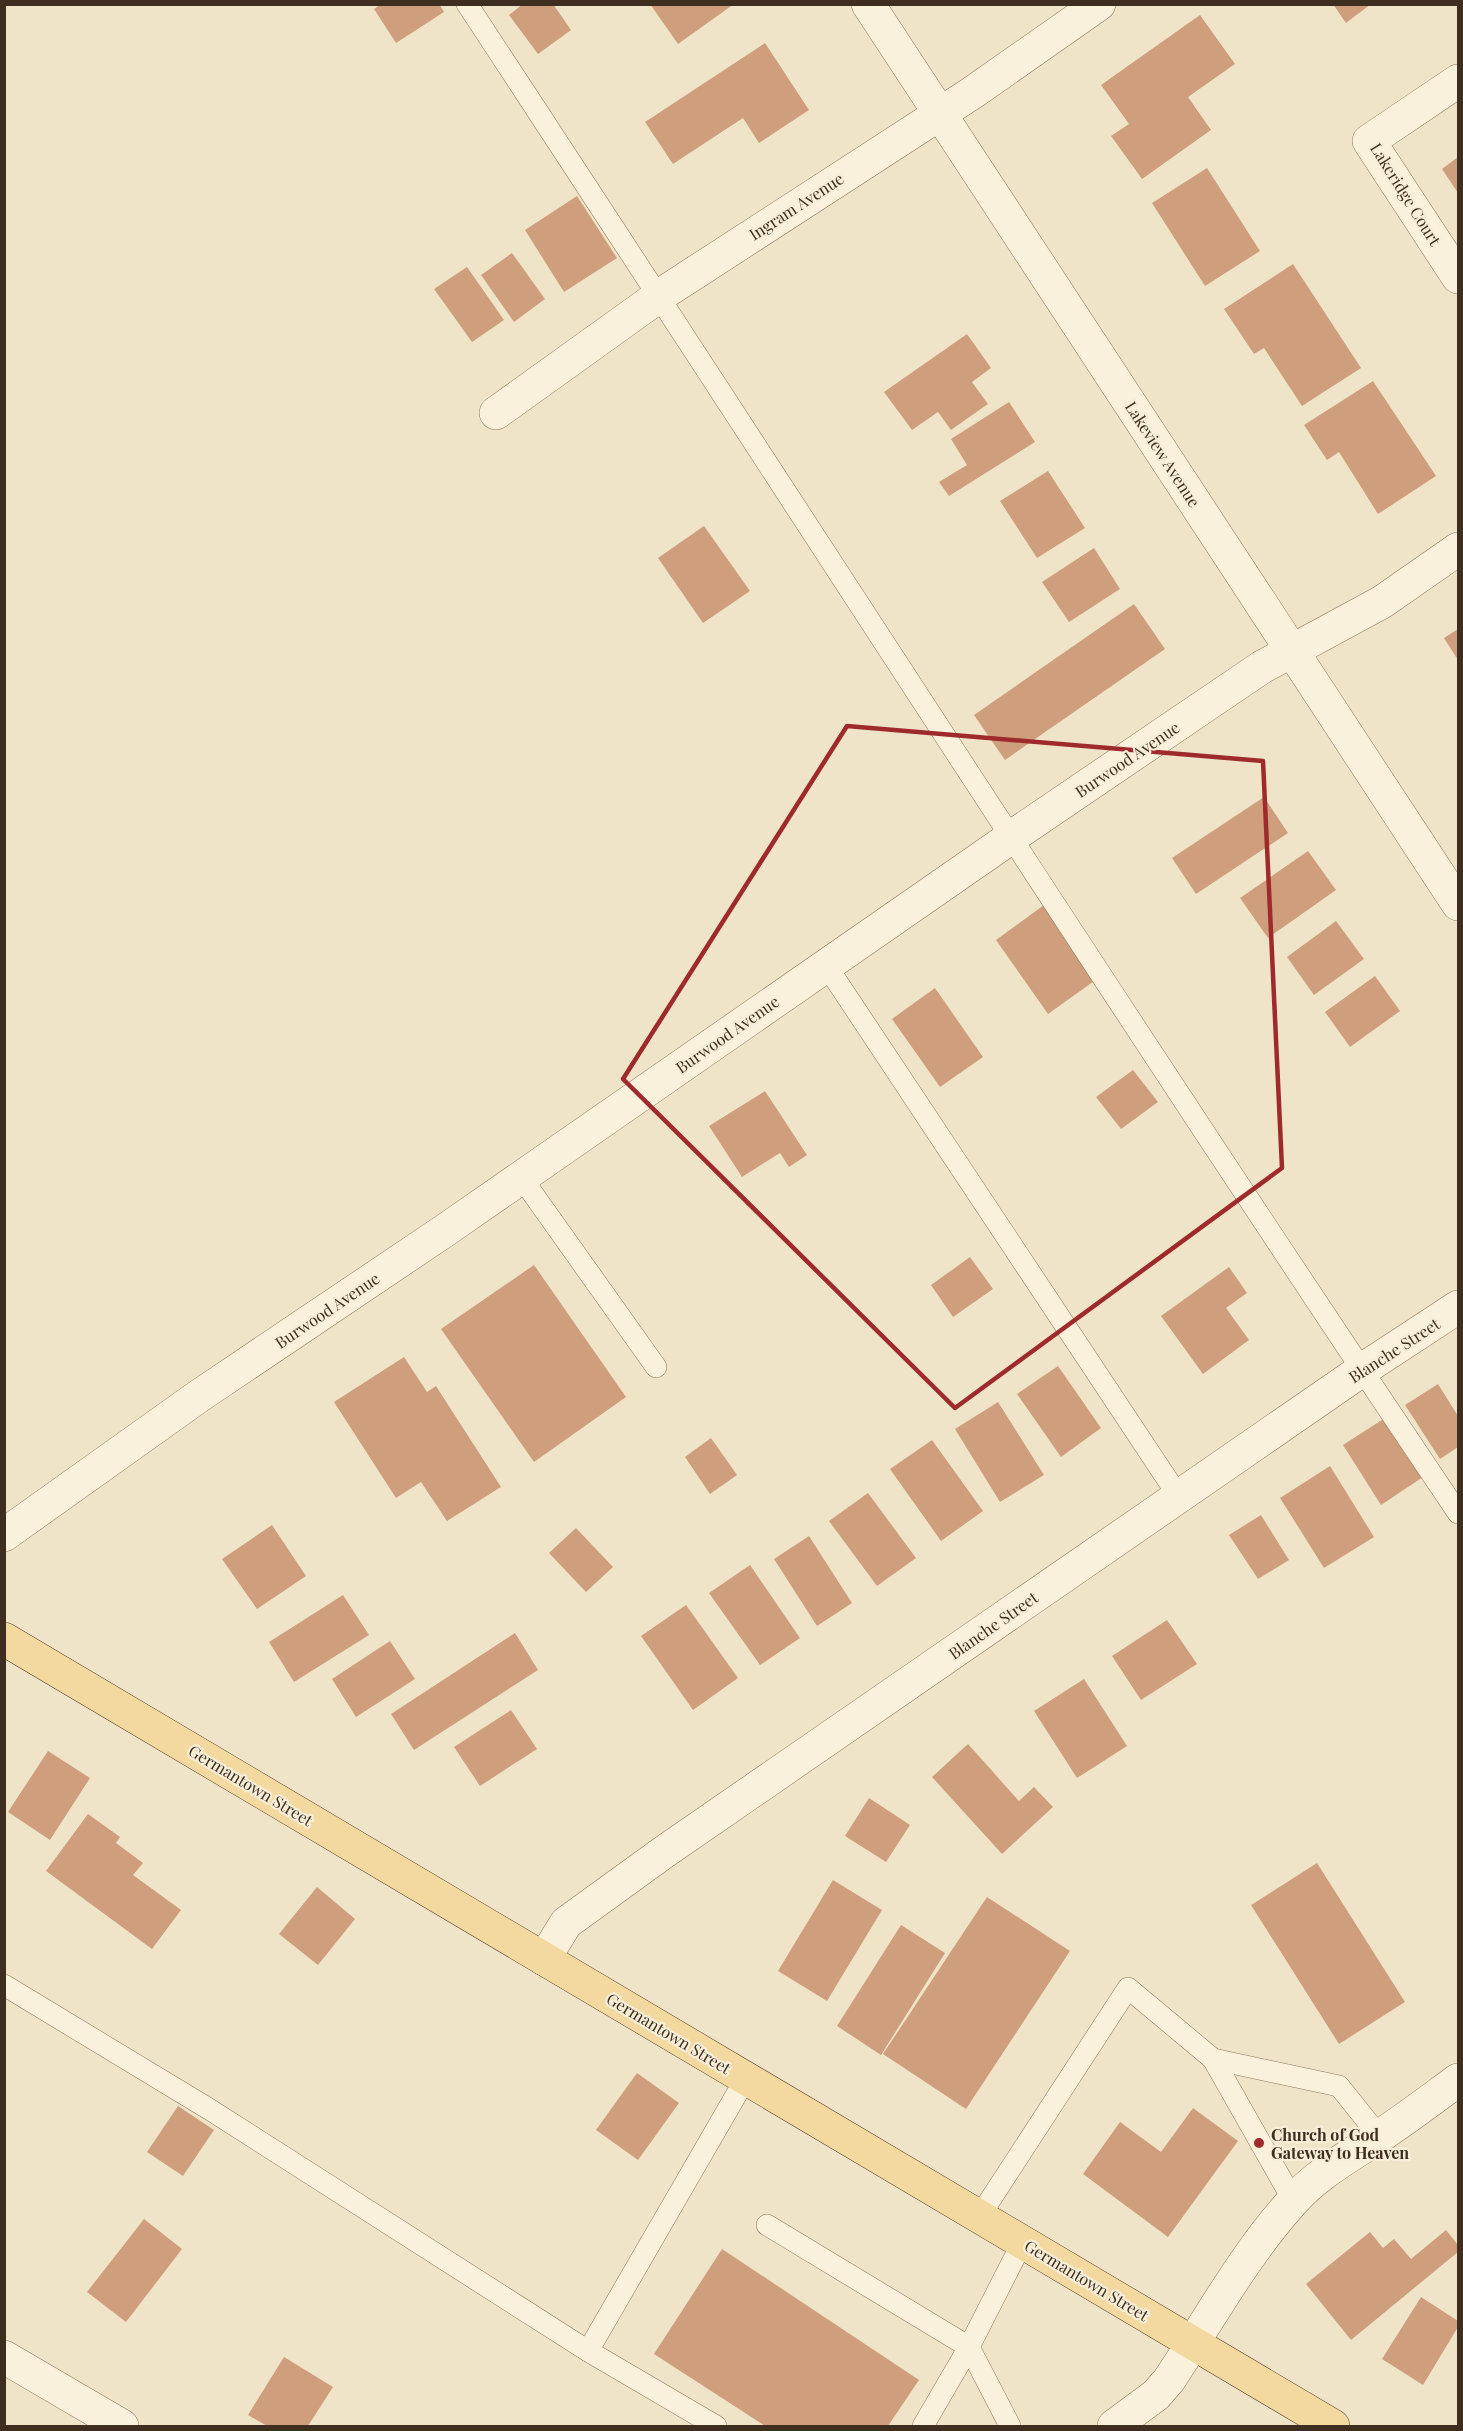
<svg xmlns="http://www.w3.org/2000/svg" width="1463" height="2431" font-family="'Playfair Display',serif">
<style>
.building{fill:#cf9f7d}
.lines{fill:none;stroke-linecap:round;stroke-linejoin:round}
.service-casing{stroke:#8d765c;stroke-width:22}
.minor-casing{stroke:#8d765c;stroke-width:34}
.tertiary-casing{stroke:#8d765c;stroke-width:34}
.primary-casing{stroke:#5b4430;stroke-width:34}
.service{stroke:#faf1dc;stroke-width:21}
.minor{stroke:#faf1dc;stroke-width:33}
.tertiary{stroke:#faf1dc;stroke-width:33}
.primary{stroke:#f3d9a0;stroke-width:33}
.marked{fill:none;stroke:#9e2a2b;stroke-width:4.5;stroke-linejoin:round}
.poi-dot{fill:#9e2a2b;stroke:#f7eed8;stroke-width:2}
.labels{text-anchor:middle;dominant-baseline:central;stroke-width:4.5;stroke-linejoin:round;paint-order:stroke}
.street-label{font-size:16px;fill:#3d2e20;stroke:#f7eed8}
.poi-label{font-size:16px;font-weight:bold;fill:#3d2e20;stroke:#f7eed8;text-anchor:start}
</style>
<rect width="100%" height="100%" fill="#f0e4c8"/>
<!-- building -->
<g class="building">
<polygon points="381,4 439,4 444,12 396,43 374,9"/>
<polygon points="523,4 553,4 571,30 538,54 509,15"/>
<polygon points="650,4 734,4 678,44"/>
<polygon points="1333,4 1371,4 1346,23"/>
<polygon points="1200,15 1235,64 1188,97 1211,130 1142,179 1111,136 1129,124 1101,85"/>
<polygon points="765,43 809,110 759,143 743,118 673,164 645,122"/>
<polygon points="1458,157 1458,193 1442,169"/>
<polygon points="1207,168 1260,251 1205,286 1152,203"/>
<polygon points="577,196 617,258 564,292 525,230"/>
<polygon points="512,253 545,299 514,322 481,275"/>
<polygon points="1293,264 1361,368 1302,406 1264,348 1254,354 1224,309"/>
<polygon points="467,267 504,320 472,342 434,289"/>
<polygon points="967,334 991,368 972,382 988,404 951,430 938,412 912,430 884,392"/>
<polygon points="1373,381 1436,476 1378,514 1339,452 1327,460 1304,425"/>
<polygon points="1009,402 1035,442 949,496 939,482 967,465 951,439"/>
<polygon points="1048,471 1085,528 1037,558 1000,501"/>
<polygon points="704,526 750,591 703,623 658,558"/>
<polygon points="1094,548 1120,589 1069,622 1042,582"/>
<polygon points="1134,604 1165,649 1005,760 974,715"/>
<polygon points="1458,629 1458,660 1444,638"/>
<polygon points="1264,797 1288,833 1196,894 1172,858"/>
<polygon points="1308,851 1336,890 1268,938 1240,898"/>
<polygon points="1044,905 1097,979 1048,1014 996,940"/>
<polygon points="1336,921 1364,959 1314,995 1287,957"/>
<polygon points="1375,976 1400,1011 1350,1047 1325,1012"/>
<polygon points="935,988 983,1057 940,1087 892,1019"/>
<polygon points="1133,1070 1158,1102 1121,1129 1096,1097"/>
<polygon points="765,1091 807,1155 789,1167 780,1153 742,1177 709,1126"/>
<polygon points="970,1257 993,1289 953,1317 931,1285"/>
<polygon points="534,1265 626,1397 534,1462 441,1329"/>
<polygon points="1229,1267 1247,1293 1226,1308 1249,1340 1203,1374 1161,1316"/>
<polygon points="404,1357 427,1392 436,1386 501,1487 447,1521 421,1482 396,1498 334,1402"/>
<polygon points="1058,1366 1101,1428 1061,1457 1017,1394"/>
<polygon points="1438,1384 1458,1416 1458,1447 1440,1459 1405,1405"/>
<polygon points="998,1402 1044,1475 1000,1502 955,1429"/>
<polygon points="1385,1418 1423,1477 1381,1505 1343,1445"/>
<polygon points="711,1438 737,1475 710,1494 685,1457"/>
<polygon points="932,1440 983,1511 941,1541 890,1469"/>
<polygon points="1330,1466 1374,1537 1324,1568 1280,1498"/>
<polygon points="868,1493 916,1558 877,1586 829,1521"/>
<polygon points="1261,1515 1289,1560 1258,1579 1229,1535"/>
<polygon points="272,1525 306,1576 257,1609 222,1559"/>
<polygon points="576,1528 613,1567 586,1592 549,1553"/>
<polygon points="809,1536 852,1603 817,1626 774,1559"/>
<polygon points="750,1565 800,1638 760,1665 709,1593"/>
<polygon points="343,1595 369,1635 294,1682 269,1642"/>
<polygon points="686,1605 738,1678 693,1710 641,1636"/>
<polygon points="1167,1620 1197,1664 1141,1700 1112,1656"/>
<polygon points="515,1633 538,1670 414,1750 391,1714"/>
<polygon points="390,1641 415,1679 356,1717 332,1679"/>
<polygon points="1084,1679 1127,1746 1077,1778 1034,1711"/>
<polygon points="511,1710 537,1749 480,1786 454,1747"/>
<polygon points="968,1744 1019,1801 1034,1787 1053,1807 1002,1854 932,1777"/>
<polygon points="48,1751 90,1778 50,1840 8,1812"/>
<polygon points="869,1798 910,1825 886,1862 845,1836"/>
<polygon points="88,1814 120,1837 116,1843 143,1863 133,1875 181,1910 152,1949 46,1871"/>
<polygon points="1317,1863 1405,2002 1339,2044 1251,1905"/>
<polygon points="833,1880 882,1910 827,2001 778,1971"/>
<polygon points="317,1887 355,1919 318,1965 279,1934"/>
<polygon points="987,1897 1070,1951 966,2109 883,2054"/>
<polygon points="901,1925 945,1953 881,2055 837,2026"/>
<polygon points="637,2073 679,2103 638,2160 596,2130"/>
<polygon points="178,2106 214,2130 183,2176 147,2152"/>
<polygon points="1193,2108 1238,2141 1168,2237 1083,2174 1120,2122 1161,2152"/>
<polygon points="144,2219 182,2249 126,2322 87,2292"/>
<polygon points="1446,2230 1458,2245 1458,2252 1351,2340 1306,2284 1370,2232 1383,2248 1394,2239 1411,2259"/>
<polygon points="722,2249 919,2380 888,2426 765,2426 654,2354"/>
<polygon points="1421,2297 1458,2321 1458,2327 1423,2385 1382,2359"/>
<polygon points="284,2357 333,2387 308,2426 267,2426 248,2415"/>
</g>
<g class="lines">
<!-- service casing -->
<g class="service-casing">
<g id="service">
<path d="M 467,4 C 798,507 1122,1014 1458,1513"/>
<polyline points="826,965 1179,1497"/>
<polyline points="521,1177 656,1367"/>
<polyline points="4,1985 209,2109 588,2351 716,2426"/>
<polyline points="1213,2059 1339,2086 1379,2136"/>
<polyline points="979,2217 1128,1988 1213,2059 1293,2200"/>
<polyline points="767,2225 969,2347 923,2426"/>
<polyline points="588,2351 746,2078"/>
<polyline points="1010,2426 969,2347 1023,2241"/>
</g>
</g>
<!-- minor casing -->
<g class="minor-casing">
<g id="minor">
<polyline points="1458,81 1369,141 1458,277"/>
<polyline points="496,413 659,296 972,93 1099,4"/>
<polyline points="4,1535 199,1396 447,1229 1010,838 1262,667 1382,602 1458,549"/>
<polyline points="544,1959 566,1923 664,1852 1362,1370 1458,1307"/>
<polyline points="4,2357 122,2426"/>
</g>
</g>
<!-- tertiary casing -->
<g class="tertiary-casing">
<g id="tertiary">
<polyline points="868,4 1458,904"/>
<path d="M 1114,2426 L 1156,2395 L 1169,2380 C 1209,2320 1244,2255 1293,2201 C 1318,2173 1350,2156 1380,2136 C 1407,2118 1432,2099 1458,2080"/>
</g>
</g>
<!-- primary casing -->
<g class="primary-casing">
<polyline id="primary" points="4,1639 1333,2426"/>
</g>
<!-- service -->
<use href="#service" class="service"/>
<!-- minor -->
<use href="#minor" class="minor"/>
<!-- tertiary -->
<use href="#tertiary" class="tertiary"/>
<!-- primary -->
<use href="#primary" class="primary"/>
</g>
<!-- marked area -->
<path class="marked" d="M 847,726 L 1263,761 L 1282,1168 L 955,1408 L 623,1079 Z"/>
<!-- markers -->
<circle class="poi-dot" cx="1259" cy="2143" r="6"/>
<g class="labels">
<!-- street labels -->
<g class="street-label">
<text transform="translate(1406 194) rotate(58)">Lakeridge Court</text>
<text transform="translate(796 206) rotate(-33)">Ingram Avenue</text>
<text transform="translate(1163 454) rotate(57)">Lakeview Avenue</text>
<text transform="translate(1127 759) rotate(-34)">Burwood Avenue</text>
<text transform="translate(727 1034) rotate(-35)">Burwood Avenue</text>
<text transform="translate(327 1310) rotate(-34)">Burwood Avenue</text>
<text transform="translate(1394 1350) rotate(-33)">Blanche Street</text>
<text transform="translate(993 1625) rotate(-35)">Blanche Street</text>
<text transform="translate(251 1785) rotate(31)">Germantown Street</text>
<text transform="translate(669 2033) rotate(31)">Germantown Street</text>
<text transform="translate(1087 2280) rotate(31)">Germantown Street</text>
</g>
<!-- poi labels -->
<g class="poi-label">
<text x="1271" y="2134">Church of God<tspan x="1271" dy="18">Gateway to Heaven</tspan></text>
</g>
</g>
<!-- border -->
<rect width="1463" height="2431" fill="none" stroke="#3d2e20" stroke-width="12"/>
</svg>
